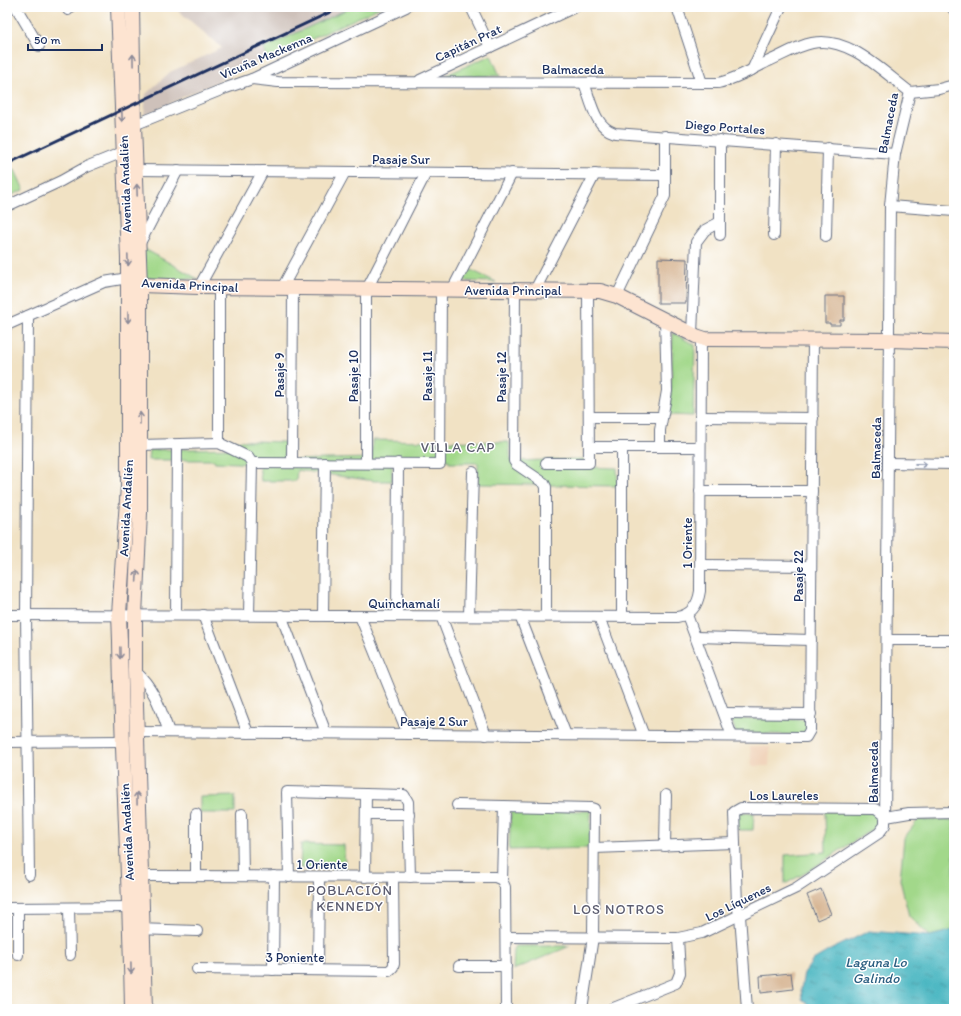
<svg xmlns="http://www.w3.org/2000/svg" width="961" height="1016" font-family="Itim,sans-serif">
<style>
.built{fill:#f1d5bd}
.industrial{fill:#cec1ba}
.green{fill:#a2d88a;stroke:#5e8474}
.water{fill:url(#water-ripples);stroke:#327290}
.building{fill:#d5b390}
.lines{fill:none;stroke-linecap:round;stroke-linejoin:round}
.minor-casing{stroke:#666e82;stroke-width:12}
.secondary-casing{stroke:#666e82;stroke-width:16}
.minor{stroke:#fff;stroke-width:10}
.secondary{stroke:#fde4d1;stroke-width:14}
.rail{stroke:#1b2f5e;stroke-width:3}
.oneway{stroke:#8c8a98}
.oneway2{stroke:#8d97ae}
.labels{text-anchor:middle;dominant-baseline:central;stroke-width:3;stroke-linejoin:round;paint-order:stroke}
.street-label{font-size:13px;fill:#1b2f5e;stroke:#fff}
.neighbourhood-label{font-size:14px;letter-spacing:1px;fill:#5c5d70;stroke:#fff}
.water-label{font-size:14px;font-style:italic;fill:#2b5e81;stroke:#fff}
</style>
<defs>
<pattern id="water-ripples" width="26" height="14" patternUnits="userSpaceOnUse"><rect width="26" height="14" fill="#48b6c1"/><path d="M2 4q2-2 4 0t4 0M15 11q2-2 4 0t4 0" fill="none" stroke="#3b94a0"/></pattern>
</defs>
<rect width="100%" height="100%" fill="#fff"/>
<filter id="ink" filterUnits="userSpaceOnUse"><feTurbulence type="fractalNoise" baseFrequency=".025" numOctaves="2"/><feDisplacementMap in="SourceGraphic" scale="8" xChannelSelector="R" yChannelSelector="G"/><feConvolveMatrix kernelMatrix="1 2 1 2 8 2 1 2 1" color-interpolation-filters="sRGB"/></filter>
<filter id="wash" filterUnits="userSpaceOnUse"><feTurbulence type="fractalNoise" baseFrequency=".012" numOctaves="4" result="noise"/><feDisplacementMap in="SourceGraphic" scale="16" xChannelSelector="R" yChannelSelector="G"/><feGaussianBlur stdDeviation="0.9" result="paint"/><feColorMatrix in="noise" values="0 0 0 0 0 0 0 0 0 0 0 0 0 0 0 0 0 1.4 0 .05"/><feComposite in="paint" operator="in"/></filter>
<g filter="url(#wash)">
<rect width="100%" height="100%" fill="#f1e2c4"/>
<!-- built -->
<polygon class="built" points="750,746 770,747 769,766 752,766"/>
<!-- industrial -->
<polygon class="industrial" points="174,7 378,7 144,115 146,94 170,72 222,48"/>
<!-- green -->
<g class="green">
<polygon points="352,7 381,7 267,60 264,48"/>
<polygon points="491,55 500,76 444,76"/>
<polygon points="15,170 24,190 7,197 7,173"/>
<polygon points="143,248 198,279 145,278"/>
<polygon points="467,268 496,282 460,281"/>
<polygon points="673,333 695,345 693,416 670,415"/>
<polygon points="224,440 284,442 285,460 372,458 372,440 509,442 511,461 584,459 585,467 617,468 618,486 478,484 478,463 449,463 449,460 392,460 392,481 374,481 297,470 296,481 261,481 259,464 215,462 214,460 148,460 149,450 233,448"/>
<polygon points="731,718 805,720 807,730 802,735 736,733"/>
<polygon points="235,796 235,813 200,813 200,797"/>
<polygon points="511,810 591,811 590,848 509,850"/>
<polygon points="825,811 877,813 877,826 807,872 785,884 785,855 826,852"/>
<polygon points="739,812 754,813 753,830 738,830"/>
<polygon points="918,820 954,820 954,930 930,936 909,916 900,880 904,838"/>
<polygon points="301,844 344,845 345,869 300,868"/>
<polygon points="516,946 570,946 513,970 514,949"/>
</g>
<!-- water -->
<polygon class="water" points="954,930 954,1009 813,1009 802,999 801,989 804,973 813,960 830,950 869,931 930,936"/>
<g id="blocks">
<!-- building -->
<g class="building">
<polygon points="658,258 687,259 686,303 658,303"/>
<polygon points="825,296 844,296 844,320 840,320 840,325 830,325 830,323 825,323"/>
<polygon points="821,889 831,914 817,920 807,895"/>
<polygon points="791,973 793,989 761,993 760,976"/>
</g>
</g>
</g>
<g filter="url(#ink)">
<use href="#blocks" fill-opacity="0" stroke="#666e82" stroke-width="1"/>
<g class="lines">
<!-- minor casing -->
<g class="minor-casing">
<g id="minor">
<polyline points="16,7 39,46"/>
<polyline points="66,7 68,10"/>
<polyline points="471,7 490,47"/>
<polyline points="677,7 702,83"/>
<polyline points="952,7 954,10"/>
<polyline points="752,70 781,7"/>
<path d="M 252,79 L 278,82 L 718,83 C 736,79 753,69 769,61 C 783,55 797,46 812,43 C 848,35 883,72 910,92"/>
<polyline points="420,80 575,7"/>
<path d="M 584,83 C 591,100 594,127 615,133 L 895,154"/>
<polyline points="910,92 939,89 954,85"/>
<polyline points="134,125 226,88 252,79 406,7"/>
<polyline points="720,140 720,235"/>
<polyline points="136,170 665,175"/>
<polyline points="7,206 61,181 86,167 123,152"/>
<polyline points="890,206 954,211"/>
<polyline points="774,235 776,144"/>
<polyline points="826,236 828,148"/>
<polyline points="139,245 178,170"/>
<polyline points="199,287 263,171"/>
<polyline points="282,288 345,172"/>
<polyline points="452,290 512,173"/>
<polyline points="515,290 514,461 516,464 544,483 546,487 546,616"/>
<polyline points="535,290 595,174"/>
<polyline points="617,296 665,196 665,136"/>
<polyline points="28,316 26,615 29,875"/>
<polyline points="7,325 104,282 128,278"/>
<polyline points="692,334 696,242 705,230 720,222"/>
<polyline points="589,417 662,417"/>
<polyline points="700,417 813,418"/>
<polyline points="219,443 219,287"/>
<polyline points="140,445 219,443 248,457 252,463"/>
<polyline points="589,447 700,447"/>
<polyline points="622,447 622,617"/>
<polyline points="660,447 660,430 667,391 665,319"/>
<polyline points="252,463 440,464 441,290"/>
<polyline points="292,463 293,288"/>
<polyline points="366,463 366,297 367,289 426,173"/>
<polyline points="546,463 589,463 588,290"/>
<polyline points="888,463 954,464"/>
<polyline points="700,491 812,491"/>
<polyline points="701,565 811,566"/>
<path d="M 7,615 L 677,617 C 691,615 698,605 700,591 L 701,338"/>
<polyline points="176,615 177,445"/>
<polyline points="203,615 248,733"/>
<polyline points="249,615 252,463"/>
<polyline points="281,615 326,733"/>
<polyline points="323,615 325,463"/>
<polyline points="687,615 732,736"/>
<polyline points="360,616 408,734"/>
<polyline points="397,616 398,463"/>
<polyline points="441,616 486,735"/>
<polyline points="469,616 473,472"/>
<polyline points="520,616 566,735"/>
<polyline points="599,617 644,736"/>
<polyline points="696,637 811,640"/>
<polyline points="887,640 954,640"/>
<path d="M 135,671 C 154,687 161,710 169,732"/>
<polyline points="724,713 811,714"/>
<polyline points="136,732 806,737 810,730 813,339"/>
<polyline points="7,742 123,741"/>
<polyline points="457,805 591,808 594,809 593,937 582,1009"/>
<polyline points="504,806 502,880 505,887 506,1009"/>
<polyline points="196,814 196,876"/>
<polyline points="242,814 243,876"/>
<polyline points="366,814 409,814"/>
<polyline points="886,817 909,813 954,812"/>
<polyline points="665,846 666,795"/>
<polyline points="594,848 734,843"/>
<polyline points="141,876 495,877 502,880"/>
<polyline points="289,877 287,792 404,795 408,802 410,877"/>
<polyline points="365,877 366,794"/>
<polyline points="7,908 135,907"/>
<polyline points="18,908 18,955"/>
<polyline points="69,908 70,955"/>
<polyline points="137,929 197,931"/>
<polyline points="506,937 678,938 702,933 796,888 879,833 885,825 890,206 895,154 910,92"/>
<polyline points="459,966 506,966"/>
<polyline points="197,969 389,971 393,967 394,964 393,877"/>
<polyline points="273,970 274,876"/>
<polyline points="318,970 319,877"/>
<polyline points="611,1009 676,983 680,973 678,938"/>
<polyline points="747,1009 740,916 737,906 734,812 741,808 876,809 886,817"/>
</g>
</g>
<!-- secondary casing -->
<g class="secondary-casing">
<g id="secondary">
<path d="M 118,7 L 128,258 L 128,486 L 119,614 L 120,641 C 122,764 130,886 132,1009"/>
<polyline points="132,7 134,125 140,285 140,513 135,615 135,671 145,1009"/>
<polyline points="132,281 140,285 199,287 600,291 617,296 696,336 705,339 890,340 954,342"/>
</g>
</g>
<!-- minor -->
<use href="#minor" class="minor"/>
<!-- secondary -->
<use href="#secondary" class="secondary"/>
<!-- rail -->
<polyline class="rail" points="7,164 341,7"/>
</g>
<!-- one-way arrows -->
<defs><path id="oneway-shaft" d="M-6 0H5M1.5-3L5.5 0L1.5 3" fill="none" stroke-width="1.6" stroke-linecap="round" stroke-linejoin="round"/></defs>
<g class="oneway">
<use href="#oneway-shaft" transform="translate(133 60) rotate(-91)"/>
<use href="#oneway-shaft" transform="translate(122 116) rotate(88)"/>
<use href="#oneway-shaft" transform="translate(137 190) rotate(-92)"/>
<use href="#oneway-shaft" transform="translate(128 260) rotate(88)"/>
<use href="#oneway-shaft" transform="translate(128 317) rotate(90)"/>
<use href="#oneway-shaft" transform="translate(140 418) rotate(-90)"/>
<use href="#oneway-shaft" transform="translate(137 576) rotate(-86)"/>
<use href="#oneway-shaft" transform="translate(120 653) rotate(89)"/>
<use href="#oneway-shaft" transform="translate(137 798) rotate(-91)"/>
<use href="#oneway-shaft" transform="translate(131 968) rotate(89)"/>
</g>
<use class="oneway2" href="#oneway-shaft" transform="translate(921 464) rotate(1)"/>
</g>
<g class="labels">
<!-- street labels -->
<g class="street-label">
<text transform="translate(468 43) rotate(-25)">Capitán Prat</text>
<text transform="translate(266 56) rotate(-23)">Vicuña Mackenna</text>
<text x="573" y="69">Balmaceda</text>
<text transform="translate(888 123) rotate(-79)">Balmaceda</text>
<text transform="translate(725 127) rotate(4)">Diego Portales</text>
<text x="401" y="159">Pasaje Sur</text>
<text transform="translate(125 184) rotate(-92)">Avenida Andalién</text>
<text transform="translate(190 285) rotate(3)">Avenida Principal</text>
<text x="513" y="290">Avenida Principal</text>
<text transform="translate(279 375) rotate(-90)">Pasaje 9</text>
<text transform="translate(353 376) rotate(-90)">Pasaje 10</text>
<text transform="translate(427 376) rotate(-90)">Pasaje 11</text>
<text transform="translate(501 377) rotate(-90)">Pasaje 12</text>
<text transform="translate(876 448) rotate(-89)">Balmaceda</text>
<text transform="translate(126 508) rotate(-87)">Avenida Andalién</text>
<text transform="translate(687 543) rotate(-90)">1 Oriente</text>
<text transform="translate(798 576) rotate(-90)">Pasaje 22</text>
<text x="404" y="603">Quinchamalí</text>
<text x="434" y="721">Pasaje 2 Sur</text>
<text transform="translate(873 772) rotate(-90)">Balmaceda</text>
<text x="784" y="795">Los Laureles</text>
<text transform="translate(127 832) rotate(-93)">Avenida Andalién</text>
<text x="322" y="864">1 Oriente</text>
<text transform="translate(738 902) rotate(-26)">Los Líquenes</text>
<text x="295" y="957">3 Poniente</text>
</g>
<!-- neighbourhood labels -->
<g class="neighbourhood-label">
<text x="458" y="447">VILLA CAP</text>
<text x="350" y="890">POBLACIÓN<tspan x="350" dy="16">KENNEDY</tspan></text>
<text x="619" y="909">LOS NOTROS</text>
</g>
<!-- water labels -->
<g class="water-label">
<text x="876" y="962">Laguna Lo<tspan x="876" dy="16">Galindo</tspan></text>
</g>
</g>
<!-- margin -->
<rect width="961" height="1016" fill="none" stroke="#fff" stroke-width="24"/>
<!-- scale -->
<path d="M28 44v6h74v-6" fill="none" stroke="#1b2f5e" stroke-width="2"/>
<text x="34" y="44" font-size="12" fill="#1b2f5e" stroke="#ffffff" stroke-width="3" paint-order="stroke">50 m</text>
</svg>
